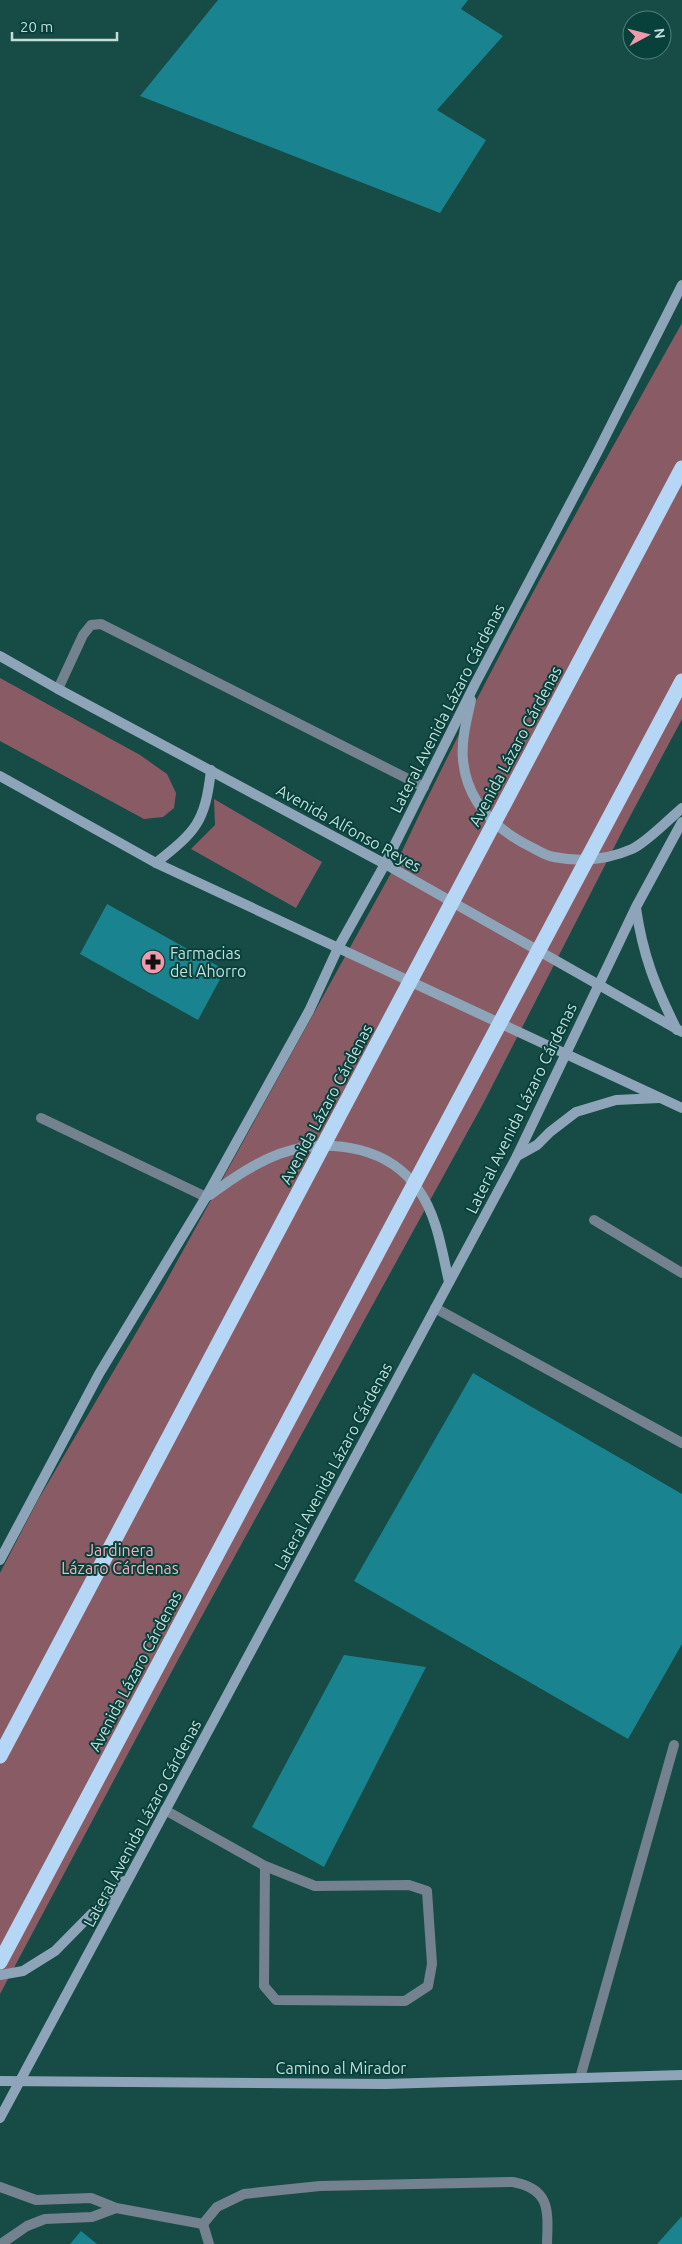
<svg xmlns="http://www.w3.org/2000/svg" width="682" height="2244" font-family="Ubuntu,sans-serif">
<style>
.green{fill:#895c65}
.building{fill:#19838f}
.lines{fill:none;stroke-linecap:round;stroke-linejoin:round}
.lane{stroke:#74818e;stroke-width:10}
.secondary{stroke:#8ea4b8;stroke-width:10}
.highway-bridge{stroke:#b5d7f5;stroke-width:15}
.labels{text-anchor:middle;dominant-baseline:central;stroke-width:4;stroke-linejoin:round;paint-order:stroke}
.street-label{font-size:16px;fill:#c3ddd9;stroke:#08413c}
.poi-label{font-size:16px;fill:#c3ddd9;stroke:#08413c;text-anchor:start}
.park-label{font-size:16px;fill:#fdacbc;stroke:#08413c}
</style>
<rect width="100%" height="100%" fill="#174b46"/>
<!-- green -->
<g class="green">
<path d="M 682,323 L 682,719 L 626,824 L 484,1102 L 180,1656 L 0,1994 L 0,1573 L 38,1500 L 163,1287 L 396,864 C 482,679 583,500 682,323 Z"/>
<polygon points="0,678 140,755 167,774 176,793 174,808 163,817 144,819 0,741"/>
<polygon points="214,799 322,862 296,908 191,849 215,825"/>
</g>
<!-- building -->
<g class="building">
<polygon points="218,0 468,0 461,9 503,36 437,110 486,140 440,213 140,96"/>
<polygon points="107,904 225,970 198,1020 80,954"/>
<polygon points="473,1373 682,1494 682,1644 628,1739 354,1581"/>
<polygon points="344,1655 426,1667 324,1867 252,1827"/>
<polygon points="682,2216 682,2244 657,2244"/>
<polygon points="81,2231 97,2244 70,2244"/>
</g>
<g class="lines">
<!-- lane -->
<g class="lane">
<polyline points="58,689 83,635 91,625 101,624 424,787"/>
<polyline points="41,1118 206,1197"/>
<polyline points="594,1220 682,1273"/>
<polyline points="435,1308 682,1443"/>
<polyline points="165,1810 265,1866 315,1886 409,1885 427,1891 432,1964 428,1986 405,2001 276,2000 264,1986 265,1866"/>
<polyline points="580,2078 674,1745"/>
<path d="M 0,2187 L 36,2200 L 91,2198 L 116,2208 L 203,2224 L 217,2207 L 244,2194 L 262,2192 L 320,2186 L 513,2182 C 551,2189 548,2211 547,2244"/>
<polyline points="203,2224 209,2244"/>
<polyline points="1,2244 27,2226 45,2219 92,2217 116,2208"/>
</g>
<!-- secondary -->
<g class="secondary">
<polyline points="0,656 58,689 385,864 682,1032"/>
<path d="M 471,700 C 467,719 461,740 463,760 C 467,803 496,830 533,848 C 539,851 546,856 554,857 C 580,862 607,860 632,849 C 647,842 668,820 682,808"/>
<polyline points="0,776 156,863 682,1108"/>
<path d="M 156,863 C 196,831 205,823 211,770"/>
<path d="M 636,908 C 643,956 655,986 677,1030"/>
<polyline points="517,1156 537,1145 550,1132 576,1112 616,1100 659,1098"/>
<path d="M 210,1195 C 258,1160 298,1135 360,1150 C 383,1156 404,1169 418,1189 C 437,1215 442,1251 449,1282"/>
<polyline points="0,1560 99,1374 206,1197 309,1011 338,948 385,864 475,684 597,453 682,285"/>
<polyline points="0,1975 23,1971 55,1951 124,1881"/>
<polyline points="0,2081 385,2084 682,2075"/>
<polyline points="0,2118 517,1156 636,907 682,822"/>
</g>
<!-- highway-bridge -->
<g class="highway-bridge">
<polyline points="0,1756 682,468"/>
<polyline points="0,1962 682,681"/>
</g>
</g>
<!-- icons -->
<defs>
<g id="pharmacy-disc" transform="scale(1.25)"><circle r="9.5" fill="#f29aac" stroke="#08413c"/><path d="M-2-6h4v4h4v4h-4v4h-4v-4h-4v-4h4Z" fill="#111"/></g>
</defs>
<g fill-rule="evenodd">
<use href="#pharmacy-disc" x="153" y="962"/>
</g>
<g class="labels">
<!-- street labels -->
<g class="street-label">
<text transform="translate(447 708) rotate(-63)">Lateral Avenida Lázaro Cárdenas</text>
<text transform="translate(515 746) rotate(-62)">Avenida Lázaro Cárdenas</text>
<text transform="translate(349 828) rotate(29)">Avenida Alfonso Reyes</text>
<text transform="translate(326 1104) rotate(-62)">Avenida Lázaro Cárdenas</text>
<text transform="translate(521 1108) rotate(-64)">Lateral Avenida Lázaro Cárdenas</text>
<text transform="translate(333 1466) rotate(-62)">Lateral Avenida Lázaro Cárdenas</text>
<text transform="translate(135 1671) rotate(-62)">Avenida Lázaro Cárdenas</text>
<text transform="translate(142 1823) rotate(-62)">Lateral Avenida Lázaro Cárdenas</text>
<text x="341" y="2068">Camino al Mirador</text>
</g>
<!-- poi labels -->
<g class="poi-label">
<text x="170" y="953">Farmacias<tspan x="170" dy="18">del Ahorro</tspan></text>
</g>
<!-- park labels -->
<g class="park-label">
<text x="120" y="1550">Jardinera<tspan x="120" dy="18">Lázaro Cárdenas</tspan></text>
</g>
</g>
<!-- north arrow -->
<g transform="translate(647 35) rotate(83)"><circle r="24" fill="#08413c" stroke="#537f7b"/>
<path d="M0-4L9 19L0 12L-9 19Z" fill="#f29aac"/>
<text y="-8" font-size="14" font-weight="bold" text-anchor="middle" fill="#c3ddd9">N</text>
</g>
<!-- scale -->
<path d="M12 32v8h105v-8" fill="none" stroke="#c3ddd9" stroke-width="2.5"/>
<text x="20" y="32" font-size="15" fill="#c3ddd9" stroke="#08413c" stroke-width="4" paint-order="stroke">20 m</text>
</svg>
